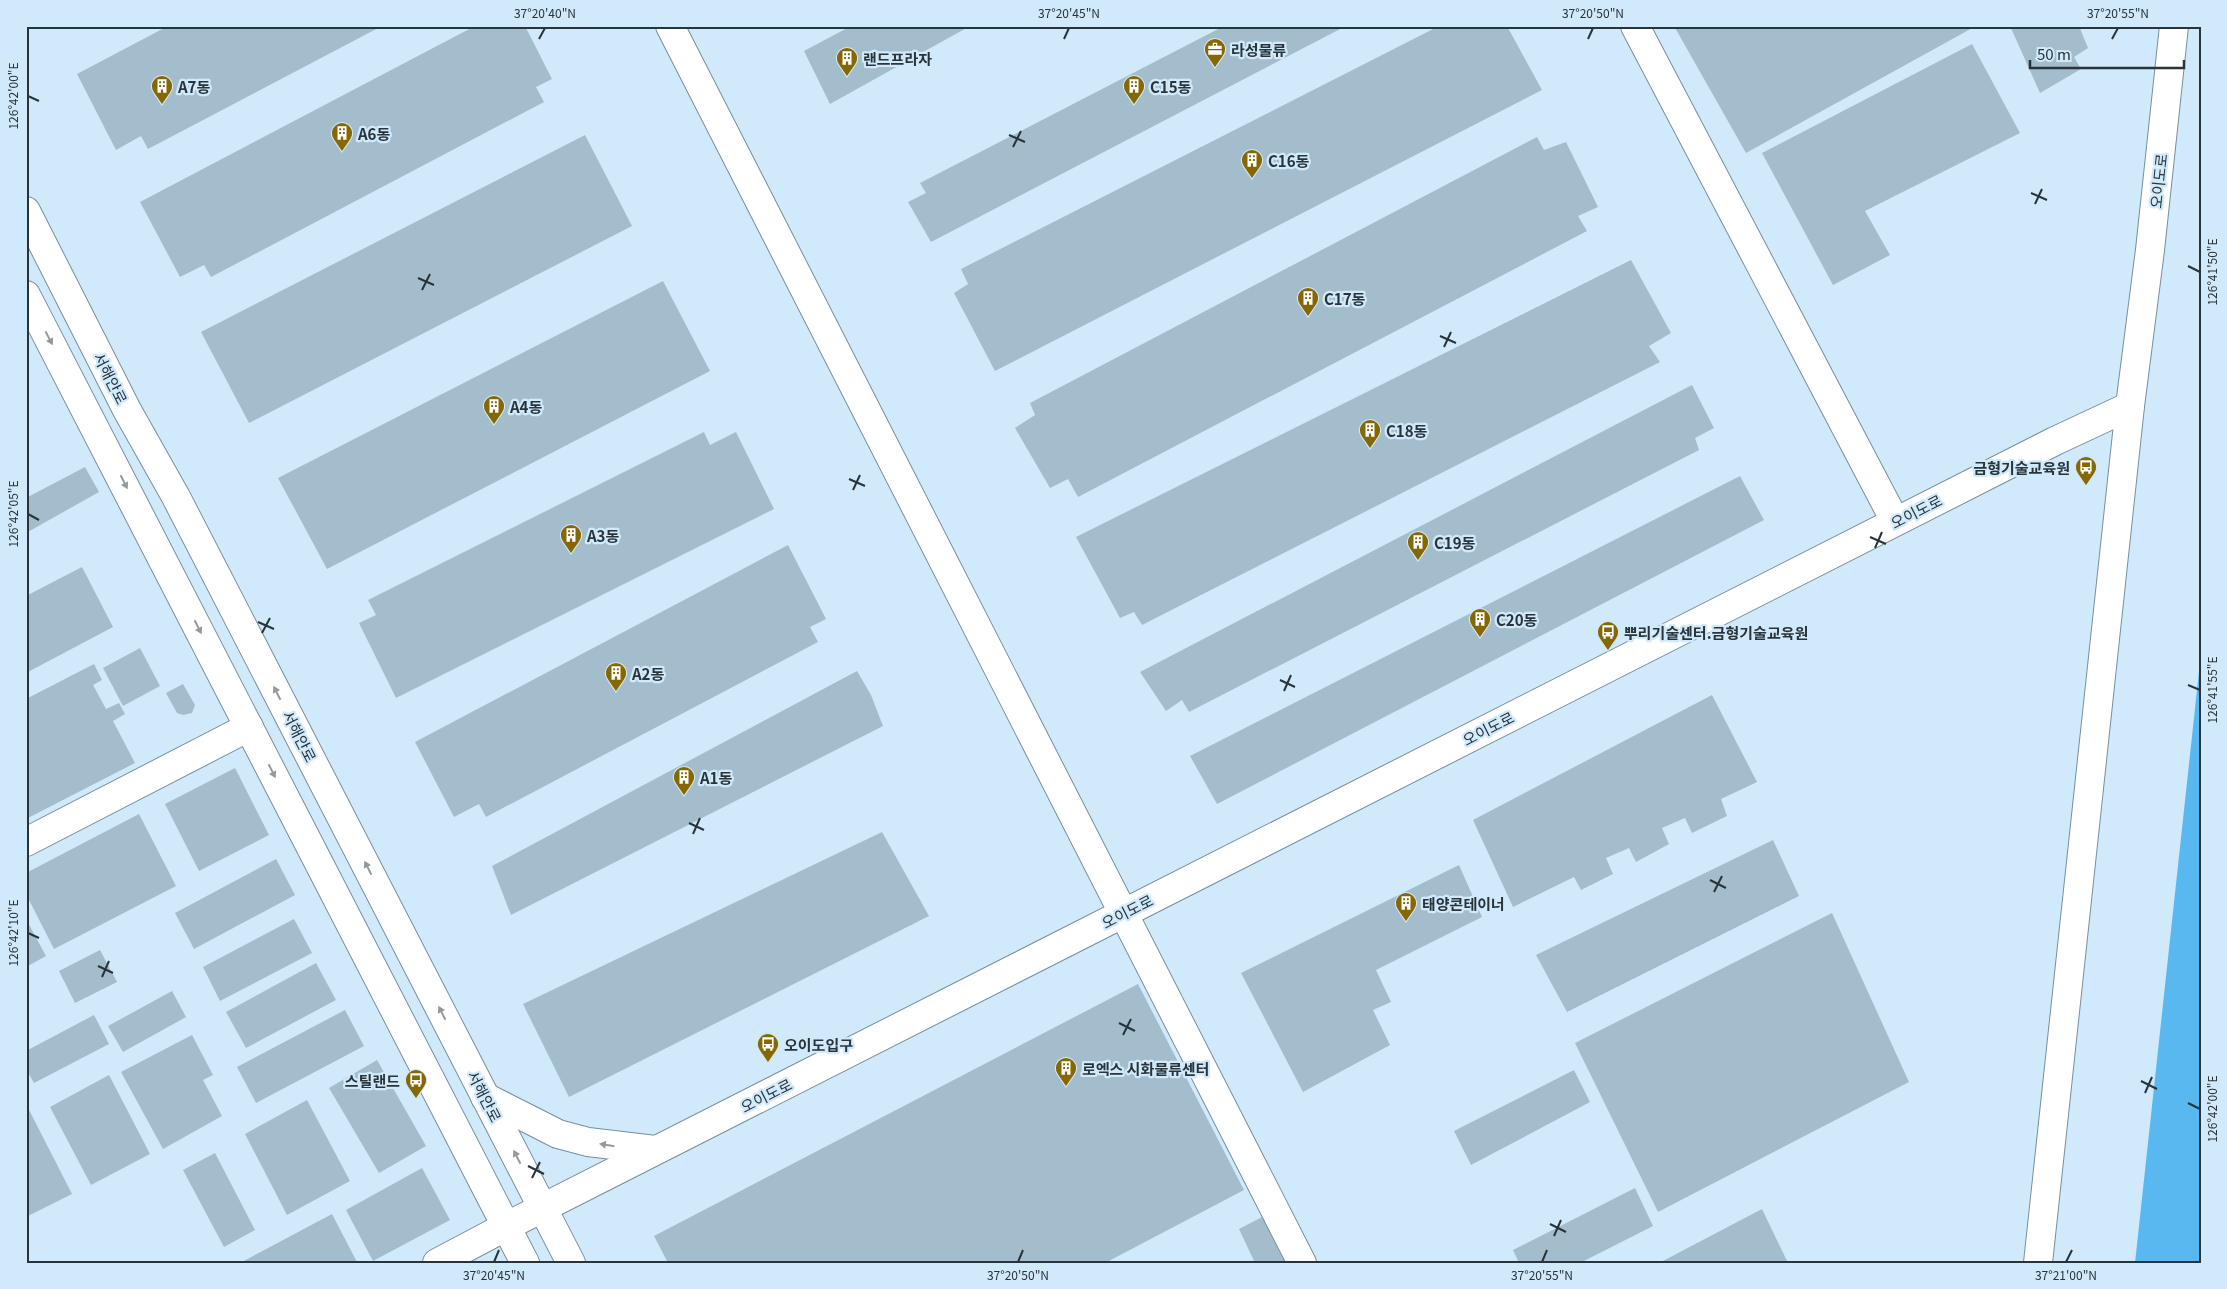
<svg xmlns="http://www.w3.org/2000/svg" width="2227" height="1289" font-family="Georgia,'Noto Sans KR',serif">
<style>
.water{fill:#5ab8f0}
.building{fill:#a4bdcd}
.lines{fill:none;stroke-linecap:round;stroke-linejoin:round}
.minor-casing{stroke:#778f9f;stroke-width:30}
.major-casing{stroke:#778f9f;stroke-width:30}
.minor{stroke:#fff;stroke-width:28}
.major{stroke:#fff;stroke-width:28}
.oneway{fill:#94999c}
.ticks{fill:none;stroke:#29333a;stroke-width:2}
.labels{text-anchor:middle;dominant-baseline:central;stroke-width:4.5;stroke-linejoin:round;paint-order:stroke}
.poi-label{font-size:15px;font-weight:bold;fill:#29333a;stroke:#d0eafb;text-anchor:start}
.street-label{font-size:15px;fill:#29333a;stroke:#d0eafb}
.neatline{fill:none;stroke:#29333a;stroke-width:2}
.ticks-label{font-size:12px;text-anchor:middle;fill:#29333a}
</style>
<rect width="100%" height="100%" fill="#d0eafb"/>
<!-- water -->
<polygon class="water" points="2201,653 2201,1263 2135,1263"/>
<!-- building -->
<g class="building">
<polygon points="168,26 382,26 148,149 141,136 116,150 77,74"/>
<polygon points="475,26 525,26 552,79 536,87 544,102 211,277 204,265 180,277 140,202"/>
<polygon points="851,26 970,26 830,104 804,51"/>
<polygon points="1224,26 1346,26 931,242 908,202 926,193 920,183"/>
<polygon points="1439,26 1507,26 1542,90 995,371 954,293 968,284 961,269"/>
<polygon points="1674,26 1976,26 1746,153"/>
<polygon points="2010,26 2079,26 2088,48 2074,57 2081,69 2040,93"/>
<polygon points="1972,44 2020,133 1865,211 1890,255 1833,285 1762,153"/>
<polygon points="585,135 632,226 249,423 201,332"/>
<polygon points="1537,137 1544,150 1566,142 1598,207 1578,216 1587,231 1078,497 1068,479 1050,488 1015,428 1035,415 1030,403"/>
<polygon points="1631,260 1671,333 1649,346 1660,362 1142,625 1134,612 1120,618 1076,537"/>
<polygon points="663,281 710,371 327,569 278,478"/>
<polygon points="1692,385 1714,428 1695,438 1699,450 1189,712 1182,700 1166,711 1140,672"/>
<polygon points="704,432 710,445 736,432 774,509 396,698 359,623 376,615 368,600"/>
<polygon points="85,467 99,492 26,533 26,498"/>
<polygon points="1740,476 1764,520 1217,804 1190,756"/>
<polygon points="788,545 826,619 810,627 818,642 486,817 479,804 454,817 415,742"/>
<polygon points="82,567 113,627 26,673 26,596"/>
<polygon points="140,648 160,686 123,706 103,668"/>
<polygon points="94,664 102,680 93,685 106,709 119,703 125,714 113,721 135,763 26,819 26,699"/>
<polygon points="857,671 871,695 883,726 511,915 492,866"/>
<polygon points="183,684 195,705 192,713 183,715 177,713 166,693"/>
<polygon points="1712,695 1757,782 1721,799 1727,816 1692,833 1685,818 1662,828 1669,844 1636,862 1629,848 1606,858 1613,874 1581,890 1574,877 1513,907 1473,820"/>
<polygon points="235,768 269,835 199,871 165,804"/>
<polygon points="139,814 176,886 54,949 26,894 26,873"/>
<polygon points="882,832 929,916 569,1097 523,1004"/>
<polygon points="1773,840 1799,896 1567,1012 1536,955"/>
<polygon points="276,859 295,895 194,949 175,913"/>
<polygon points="1459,865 1482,917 1376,970 1391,1002 1373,1010 1390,1045 1303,1092 1241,973"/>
<polygon points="1832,913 1909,1082 1658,1212 1575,1043"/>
<polygon points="26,919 46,956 26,967"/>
<polygon points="294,919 312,953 220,1001 203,967"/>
<polygon points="100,950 117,982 75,1003 59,971"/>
<polygon points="316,963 336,1000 246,1048 226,1012"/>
<polygon points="1138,984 1244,1190 1105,1263 668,1263 654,1236"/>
<polygon points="172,991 186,1017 123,1052 108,1026"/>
<polygon points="345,1010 364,1046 256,1103 237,1067"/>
<polygon points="94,1015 109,1044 34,1083 26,1069 26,1051"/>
<polygon points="192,1035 213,1075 203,1080 222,1116 163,1149 121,1072"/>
<polygon points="377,1060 426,1146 379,1173 329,1088"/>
<polygon points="1574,1070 1590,1102 1471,1165 1454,1131"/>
<polygon points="109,1075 150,1154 91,1185 50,1107"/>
<polygon points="307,1100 350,1181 287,1215 245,1134"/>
<polygon points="26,1104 72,1194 26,1217"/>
<polygon points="215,1153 255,1230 224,1247 183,1170"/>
<polygon points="422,1168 450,1220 373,1261 346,1210"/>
<polygon points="1635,1188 1653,1226 1580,1263 1519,1263 1513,1250"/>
<polygon points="1762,1209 1788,1263 1659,1263"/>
<polygon points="332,1214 357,1262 240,1263"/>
<polygon points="1264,1216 1287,1263 1255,1263 1239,1229"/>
</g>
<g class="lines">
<!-- minor casing -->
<g class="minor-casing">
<g id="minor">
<polyline points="670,26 1302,1263"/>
<polyline points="1635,26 1895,521"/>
<polyline points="26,842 249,727"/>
<polyline points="437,1263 507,1226"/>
</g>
</g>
<!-- major casing -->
<g class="major-casing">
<g id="major">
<polyline points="26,211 127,410 176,497 571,1263"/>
<polyline points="26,295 525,1263"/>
<polyline points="485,1097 558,1134 588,1142 655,1150"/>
<polyline points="507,1226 2055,441 2130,406 2150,250 2174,26"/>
<polyline points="2038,1263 2130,406"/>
</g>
</g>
<!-- minor -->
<use href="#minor" class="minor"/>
<!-- major -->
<use href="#major" class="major"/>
</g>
<!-- one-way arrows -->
<defs><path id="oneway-solid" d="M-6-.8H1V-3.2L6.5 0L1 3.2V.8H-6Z" transform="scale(1.25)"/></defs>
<g class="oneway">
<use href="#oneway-solid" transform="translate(49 338) rotate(62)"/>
<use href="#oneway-solid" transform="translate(124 482) rotate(63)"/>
<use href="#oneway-solid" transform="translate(198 627) rotate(63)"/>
<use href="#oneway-solid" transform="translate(277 693) rotate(-117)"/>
<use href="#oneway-solid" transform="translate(272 771) rotate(63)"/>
<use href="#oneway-solid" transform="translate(368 868) rotate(-117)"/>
<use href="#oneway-solid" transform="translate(442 1013) rotate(-117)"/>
<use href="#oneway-solid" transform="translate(607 1145) rotate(-171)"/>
<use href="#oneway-solid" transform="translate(517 1157) rotate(-117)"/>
</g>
<!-- ticks -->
<path class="ticks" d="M 539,39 L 545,28M 1064,39 L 1069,28M 1588,39 L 1593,28M 2112,39 L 2118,28M 28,96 L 39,101M 1009,135 L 1025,142M 1013,147 L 1021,131M 2031,193 L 2047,200M 2035,204 L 2042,189M 2188,266 L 2200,272M 418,278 L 434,285M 422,290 L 430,274M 1440,336 L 1456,343M 1444,347 L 1451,332M 849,479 L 865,486M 853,490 L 860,475M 28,514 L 39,520M 1870,537 L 1886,544M 1875,548 L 1882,532M 258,622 L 274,629M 262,633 L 270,618M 1280,680 L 1295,687M 2188,685 L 2200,690M 1284,691 L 1291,675M 689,823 L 704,830M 693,834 L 700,818M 1710,880 L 1726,888M 1714,892 L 1722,876M 28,933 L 39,938M 98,966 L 113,973M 102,977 L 109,961M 1119,1023 L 1135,1031M 1123,1035 L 1131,1019M 2141,1081 L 2157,1089M 2145,1093 L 2152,1077M 2188,1103 L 2200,1109M 528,1166 L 544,1174M 532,1178 L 540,1162M 1550,1224 L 1566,1232M 1554,1236 L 1561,1220M 494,1262 L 499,1250M 1018,1262 L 1023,1250M 1542,1262 L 1547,1250M 2066,1262 L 2072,1250"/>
<!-- icons -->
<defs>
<g id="office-pin" transform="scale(1.125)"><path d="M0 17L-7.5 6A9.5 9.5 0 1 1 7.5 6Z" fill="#876702" stroke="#d0eafb"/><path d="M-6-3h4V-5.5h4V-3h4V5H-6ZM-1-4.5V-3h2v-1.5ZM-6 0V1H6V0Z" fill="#fff"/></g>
<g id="building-pin" transform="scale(1.125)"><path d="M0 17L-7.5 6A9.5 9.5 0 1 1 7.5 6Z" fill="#876702" stroke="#d0eafb"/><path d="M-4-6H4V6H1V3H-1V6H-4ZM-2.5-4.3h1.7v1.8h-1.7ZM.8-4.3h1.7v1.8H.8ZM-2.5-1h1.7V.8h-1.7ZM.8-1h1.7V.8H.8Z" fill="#fff"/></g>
<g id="bus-pin" transform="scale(1.125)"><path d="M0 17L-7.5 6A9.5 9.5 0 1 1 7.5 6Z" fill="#876702" stroke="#d0eafb"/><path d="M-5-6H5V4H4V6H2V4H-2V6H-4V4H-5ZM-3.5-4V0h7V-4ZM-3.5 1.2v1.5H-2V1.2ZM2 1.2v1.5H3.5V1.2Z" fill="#fff"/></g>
</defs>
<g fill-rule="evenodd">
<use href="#office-pin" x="1215" y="49"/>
<use href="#building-pin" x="847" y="58"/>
<use href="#building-pin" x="162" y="86"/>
<use href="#building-pin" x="1134" y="86"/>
<use href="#building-pin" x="342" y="133"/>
<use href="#building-pin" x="1252" y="160"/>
<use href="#building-pin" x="1308" y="298"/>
<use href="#building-pin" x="494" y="406"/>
<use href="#building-pin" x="1370" y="430"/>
<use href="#bus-pin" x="2086" y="467"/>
<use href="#building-pin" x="571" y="535"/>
<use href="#building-pin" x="1418" y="542"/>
<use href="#building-pin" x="1480" y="619"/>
<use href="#bus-pin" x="1608" y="632"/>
<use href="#building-pin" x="616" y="673"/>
<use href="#building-pin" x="684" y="777"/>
<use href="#building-pin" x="1406" y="903"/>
<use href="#bus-pin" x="768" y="1044"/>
<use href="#building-pin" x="1066" y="1068"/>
<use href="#bus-pin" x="416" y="1080"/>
</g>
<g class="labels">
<!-- poi labels -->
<g class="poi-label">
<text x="1231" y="49">라성물류</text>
<text x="863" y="58">랜드프라자</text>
<text x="178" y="86">A7동</text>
<text x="1150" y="86">C15동</text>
<text x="358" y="133">A6동</text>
<text x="1268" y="160">C16동</text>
<text x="1324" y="298">C17동</text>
<text x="510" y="406">A4동</text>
<text x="1386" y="430">C18동</text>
<text x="2070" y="467" text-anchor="end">금형기술교육원</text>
<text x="587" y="535">A3동</text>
<text x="1434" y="542">C19동</text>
<text x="1496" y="619">C20동</text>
<text x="1624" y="632">뿌리기술센터.금형기술교육원</text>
<text x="632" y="673">A2동</text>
<text x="700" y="777">A1동</text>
<text x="1422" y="903">태양콘테이너</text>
<text x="784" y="1044">오이도입구</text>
<text x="1082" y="1068">로엑스 시화물류센터</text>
<text x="400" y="1080" text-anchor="end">스틸랜드</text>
</g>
<!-- street labels -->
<g class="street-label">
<text transform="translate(2158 181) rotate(-84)">오이도로</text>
<text transform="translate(111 378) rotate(63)">서해안로</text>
<text transform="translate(1916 511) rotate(-27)">오이도로</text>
<text transform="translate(1488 728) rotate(-27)">오이도로</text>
<text transform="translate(300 736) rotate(63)">서해안로</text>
<text transform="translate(1127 911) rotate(-27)">오이도로</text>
<text transform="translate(766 1095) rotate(-27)">오이도로</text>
<text transform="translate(485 1096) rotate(63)">서해안로</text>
</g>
</g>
<!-- border -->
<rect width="2227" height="1289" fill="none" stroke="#d0eafb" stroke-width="55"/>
<!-- scale -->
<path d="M2030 60v8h154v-8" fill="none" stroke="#29333a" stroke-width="2.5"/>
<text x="2037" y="60" font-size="15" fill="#29333a" stroke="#d0eafb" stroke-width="4" paint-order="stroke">50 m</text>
<rect x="28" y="28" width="2172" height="1234" class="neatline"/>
<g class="ticks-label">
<text x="545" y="18">37°20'40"N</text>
<text x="1069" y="18">37°20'45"N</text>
<text x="1593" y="18">37°20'50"N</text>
<text x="2118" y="18">37°20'55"N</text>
<text transform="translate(14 96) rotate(-90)" y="4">126°42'00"E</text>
<text transform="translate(2213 272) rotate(-90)" y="4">126°41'50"E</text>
<text transform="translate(14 514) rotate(-90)" y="4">126°42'05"E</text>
<text transform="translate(2213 690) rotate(-90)" y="4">126°41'55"E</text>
<text transform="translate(14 933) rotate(-90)" y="4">126°42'10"E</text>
<text transform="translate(2213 1109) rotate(-90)" y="4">126°42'00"E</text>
<text x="494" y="1280">37°20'45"N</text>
<text x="1018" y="1280">37°20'50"N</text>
<text x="1542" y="1280">37°20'55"N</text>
<text x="2066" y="1280">37°21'00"N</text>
</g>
</svg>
